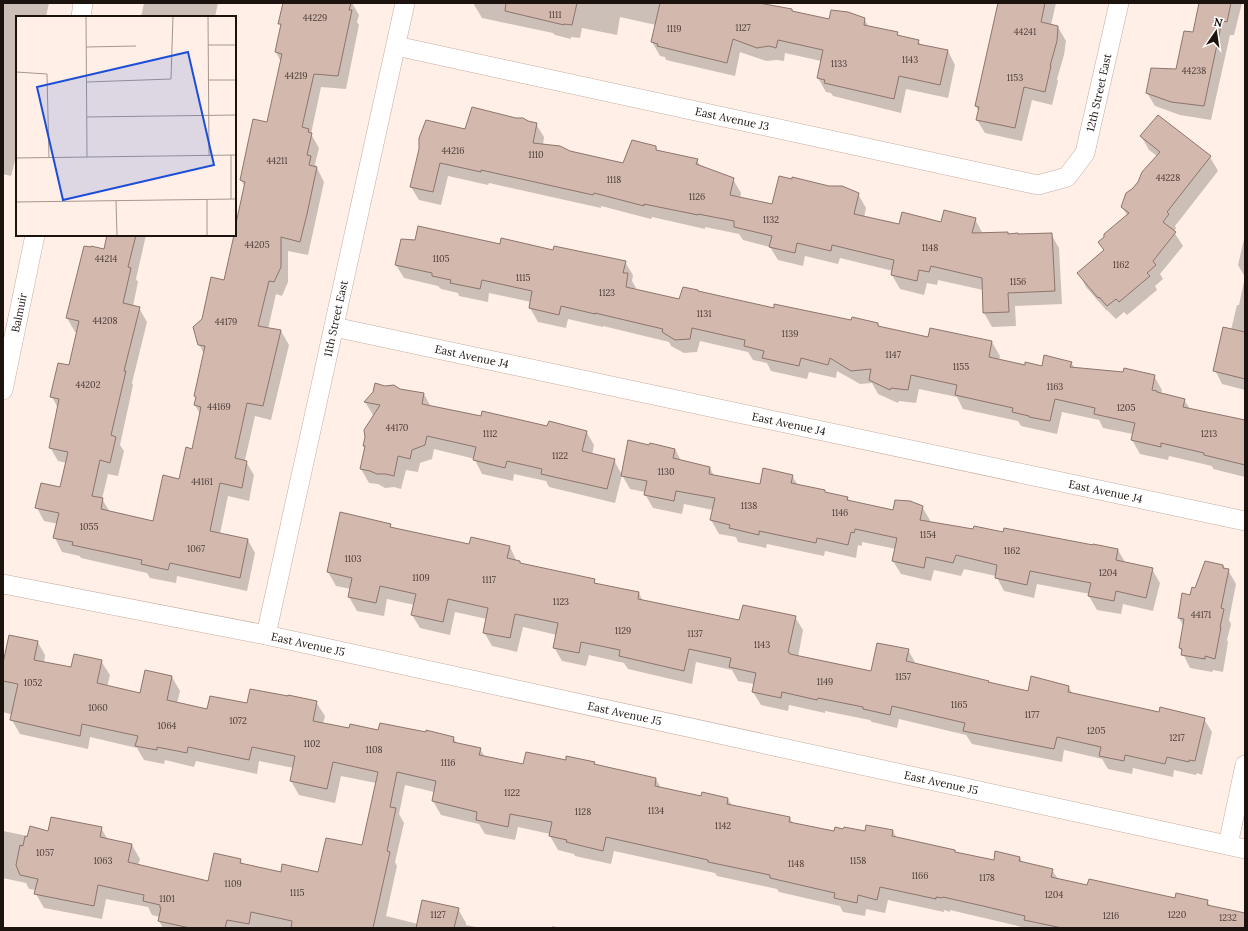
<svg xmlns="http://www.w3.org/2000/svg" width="1248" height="931" font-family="Lora,serif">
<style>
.shadow{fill:#0003}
.building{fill:#d3b8ae;stroke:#8d756b}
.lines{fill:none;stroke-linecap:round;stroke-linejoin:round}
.street-casing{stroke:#c5ada0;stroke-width:20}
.street{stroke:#fff;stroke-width:19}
.labels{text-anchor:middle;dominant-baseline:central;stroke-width:4;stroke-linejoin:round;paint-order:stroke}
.number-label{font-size:9px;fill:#4a3c36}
.street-label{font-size:11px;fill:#1c130e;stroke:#fff}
.inset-road{fill:none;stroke:#a49790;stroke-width:1}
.view{fill:#1d4ed8;fill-opacity:0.15;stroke:#1d4ed8;stroke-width:2}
.inset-edge{fill:none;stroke:#1c130e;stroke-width:2}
</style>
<rect width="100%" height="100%" fill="#ffefe7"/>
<!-- shadow -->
<g class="shadow">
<polygon points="3,3 49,3 46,17 17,17 17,153 11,176 3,174"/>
<polygon points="144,3 218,3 215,17 141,17"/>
<polygon points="284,3 352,3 359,15 357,22 359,25 346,89 321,87 311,134 319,148 315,164 324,182 308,255 288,251 288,282 282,296 276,294 268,329 281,331 289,345 271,420 255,416 245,460 254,475 249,501 228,496 220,534 248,540 255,553 247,591 177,576 176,583 150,578 147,573 81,558 80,556 62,552 55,538 58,524 44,521 37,508 61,488 67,463 58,461 50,447 58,408 52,397 70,366 78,332 75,332 67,318 104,250 108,235 146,235 136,279 138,282 133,306 139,308 147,322 132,383 133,385 120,445 124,451 118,476 108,474 102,499 110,512 154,522 180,480 192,450 200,414 195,405 197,399 195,396 204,354 199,344 203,319 224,281 245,187 241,180 268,123 281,62 276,52 282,27 279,23"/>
<polygon points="473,3 759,3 792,10 793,13 830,21 864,19 869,27 897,33 899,36 918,41 921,45 948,51 955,65 948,98 906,89 901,113 833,96 831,93 826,92 818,78 821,61 785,53 784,61 777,60 766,61 740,52 735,76 666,60 665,57 660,56 652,42 656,25 620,17 617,35 582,28 580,38 571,37 571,39 555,35 553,33 482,18"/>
<polygon points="999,3 1056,3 1051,25 1058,27 1066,41 1064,55 1057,79 1058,81 1052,105 1032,100 1022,141 985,133 977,120 979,112 976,106"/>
<polygon points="1200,3 1242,3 1234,35 1230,35 1211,120 1180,115 1155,106 1147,93 1176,70 1194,33"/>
<polygon points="1158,116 1210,157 1218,171 1175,226 1176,228 1174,232 1183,246 1160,274 1163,279 1155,286 1157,290 1127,315 1124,312 1116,319 1107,310 1107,311 1086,287 1079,273 1105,251 1127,215 1122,207 1157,156 1149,150 1141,136"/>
<polygon points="528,122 536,124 544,137 543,145 570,152 623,164 656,147 658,151 697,160 701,167 733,179 741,193 740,198 773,205 858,194 866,208 864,217 900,225 942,223 975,219 983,234 1007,233 1009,235 1051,234 1059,248 1062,304 1015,306 1016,326 992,327 984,313 983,290 938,280 937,285 927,283 924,295 900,289 892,275 893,271 840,258 838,264 805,256 803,266 778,260 770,247 743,240 739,234 705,227 705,229 652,217 651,219 601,206 601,208 489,183 488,185 448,176 441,205 419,200 411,187 465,130"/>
<polygon points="1245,235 1245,390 1222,384 1215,370 1231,330 1237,305 1239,305 1245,277 1238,265"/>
<polygon points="501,246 554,251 625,262 633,275 632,281 636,288 635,290 679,300 698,293 774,309 878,324 879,327 929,338 992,342 1000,356 999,360 1025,366 1043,367 1071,362 1075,369 1154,376 1162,390 1161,394 1184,400 1190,409 1244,421 1245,416 1245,477 1213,469 1212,466 1169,456 1168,460 1140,454 1132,440 1133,434 1103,428 1099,420 1062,412 1057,434 1021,426 1018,421 963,409 957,397 919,389 916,403 899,401 898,403 878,394 872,383 860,384 837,371 836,378 809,372 807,379 771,371 767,363 753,360 748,352 700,341 697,352 684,353 671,346 669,342 603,326 603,327 568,319 566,328 538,322 530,308 531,302 489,293 488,302 459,296 458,293 441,289 438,286 404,278 396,265"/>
<polygon points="400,390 424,394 431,407 481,418 548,427 586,431 594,445 592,455 614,460 622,475 650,446 675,449 681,461 710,468 714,476 761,485 792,476 798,485 824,491 826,493 847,498 850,502 894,512 922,507 930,520 930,522 973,531 1003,533 1118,550 1125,562 1152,569 1160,583 1153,611 1123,604 1121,614 1097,610 1089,596 1090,594 1037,584 1034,598 1004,591 996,576 964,569 961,576 934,570 931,581 901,574 893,561 896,549 862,542 862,546 858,545 856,558 825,551 824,556 767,544 766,548 738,542 736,537 719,534 711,520 713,510 684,504 682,514 653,508 645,494 645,492 630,489 622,475 615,503 549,487 546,481 514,474 513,481 482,474 475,460 475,459 434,449 432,459 420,463 418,472 406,470 401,489 394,487 385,488 378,484 369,483 361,469 366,448 364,446 375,416 373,415 365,402"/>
<polygon points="341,514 390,525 392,528 470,546 510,547 517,562 520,562 521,565 594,580 596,584 639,593 643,602 740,621 795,617 803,630 798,657 872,672 908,650 916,664 988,682 989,684 1028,692 1068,686 1073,694 1160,713 1204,719 1212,732 1202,775 1197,773 1196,775 1174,770 1173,777 1133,768 1132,774 1108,769 1102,759 1064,750 1062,762 972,744 966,735 899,719 897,728 872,722 870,720 825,711 825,713 789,705 788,711 761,705 753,692 754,684 738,681 732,670 696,662 692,684 628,669 624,663 589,655 586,666 562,661 554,647 557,635 523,627 517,652 492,646 484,632 487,619 455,612 450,635 420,628 412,615 415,605 387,599 384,616 357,611 349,597 351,589 336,586 328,572"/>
<polygon points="1223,565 1225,569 1228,570 1236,584 1229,620 1231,624 1227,640 1228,642 1223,672 1213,670 1212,672 1190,668 1180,648 1184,627 1179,618 1196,589"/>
<polygon points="37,641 45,655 44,663 72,668 101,661 110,675 107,687 141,695 146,671 172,677 180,691 177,703 208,710 247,704 316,702 325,716 323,724 349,730 453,737 457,744 480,749 485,757 524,766 566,761 594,763 596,766 656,779 661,788 702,797 728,799 732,806 790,818 793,824 834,833 865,833 867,826 893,831 897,838 955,850 956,853 994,861 996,852 1020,858 1023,863 1052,870 1058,879 1088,887 1175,899 1207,901 1211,907 1245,919 1245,928 1026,928 950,910 950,912 944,910 944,912 888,900 885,913 866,909 865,916 843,912 840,906 779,892 777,889 717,876 715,873 614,851 611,864 575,856 574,854 558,850 550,836 550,834 518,827 515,840 485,834 479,824 441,815 433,801 434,792 405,785 399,814 404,823 395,862 397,866 386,916 418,924 458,909 466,923 466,925 481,928 163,928 159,921 160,917 152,915 148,907 106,899 102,919 44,908 36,894 36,890 29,889 26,883 3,878 3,831 28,836 49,832 101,828 108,840 132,845 140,859 138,866 209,882 240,860 243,865 281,873 319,873 363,847 376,783 341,776 335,803 299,795 291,781 294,768 259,761 257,774 196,761 194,767 165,760 164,764 144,760 137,748 90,737 88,749 20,734 12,720 13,715 3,712 3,664"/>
<polygon points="552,926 562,928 552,928"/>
</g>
<!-- building -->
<g class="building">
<polygon points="283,3 351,3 349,10 352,10 338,76 314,74 302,127 309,129 308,132 312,133 307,155 311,156 309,165 317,167 307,214 300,242 281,237 281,267 274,282 269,281 258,326 281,330 263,406 247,403 235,458 247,461 242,488 220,483 210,531 248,539 240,578 170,563 168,570 141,564 142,560 72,545 73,542 53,538 59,513 35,508 41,483 60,487 68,452 49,448 59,399 50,397 58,363 69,365 79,321 66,318 84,246 91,247 91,246 104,249 107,235 136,235 128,267 131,268 123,303 140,307 124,371 126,371 111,435 116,437 110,463 100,460 92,496 103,498 101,509 153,521 163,475 179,479 186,447 192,449 201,407 194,405 196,397 194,396 205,346 198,345 193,327 202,319 211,277 224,280 234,235 235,235 235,228 245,182 240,180 253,119 267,122 282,54 275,52 281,24 278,24"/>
<polygon points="506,3 577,3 572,25 564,24 564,25 505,11"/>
<polygon points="660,3 759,3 792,9 792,11 829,19 831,10 848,12 865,18 864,25 898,32 897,35 919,40 918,44 948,50 940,85 899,76 894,99 824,83 825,80 817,78 823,50 778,40 776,48 769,46 757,48 733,39 727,63 657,46 658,44 651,42"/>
<polygon points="998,3 1045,3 1041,22 1058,26 1057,41 1050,66 1051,66 1045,92 1024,87 1015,128 976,120 979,107 975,106"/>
<polygon points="1199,3 1231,3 1227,22 1222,21 1204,106 1171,102 1146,93 1151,68 1176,69 1184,31 1193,32"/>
<polygon points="472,107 516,118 523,118 528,121 537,123 533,143 560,146 570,151 623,163 632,140 656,146 656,150 698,159 696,164 734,178 730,195 772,204 779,176 792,179 792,177 829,186 842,186 859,193 854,214 899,224 902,212 941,222 944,210 976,218 972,233 1008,232 1008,234 1018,233 1018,234 1052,233 1055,291 1008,293 1009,312 983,313 982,278 931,266 929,272 919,270 917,281 891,275 894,260 832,245 831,251 797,243 795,253 769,247 772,236 734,227 734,221 698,214 698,215 644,204 644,206 594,193 593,195 481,170 481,172 440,163 433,192 410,187 419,149 419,138 426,120 465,129"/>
<polygon points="1158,115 1211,156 1167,212 1169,214 1163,222 1176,232 1153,261 1156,265 1147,273 1150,276 1119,302 1116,299 1107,306 1099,297 1098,298 1077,273 1104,250 1098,242 1104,237 1104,234 1129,213 1121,207 1126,193 1132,189 1138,182 1142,172 1160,152 1140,136"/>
<polygon points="418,226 500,244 501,238 553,250 554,246 626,261 623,273 628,273 626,287 679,299 683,287 698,290 698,291 774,308 774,304 851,320 852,317 878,323 878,326 928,337 930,328 992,341 989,357 1025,365 1025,362 1042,366 1044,355 1072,362 1070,367 1123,372 1124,368 1155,375 1152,390 1157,391 1157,392 1185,399 1183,407 1245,420 1245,465 1204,455 1204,453 1161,443 1161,447 1131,440 1135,423 1094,414 1095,408 1055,399 1050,421 1029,417 1029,416 1012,412 1013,408 955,395 957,385 911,375 908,390 891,388 890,390 869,380 871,369 851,371 830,358 828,365 801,358 799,366 762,358 764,351 744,346 745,340 692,328 690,339 675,340 662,332 663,329 595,313 595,314 561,306 559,315 529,308 532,291 482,280 480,289 450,283 451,280 432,276 432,273 395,265 401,239 415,240"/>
<polygon points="1223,327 1245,332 1245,379 1213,371"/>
<polygon points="375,383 385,386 394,385 400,389 424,393 422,404 481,416 482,411 547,426 549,421 587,431 582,451 615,459 607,489 541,474 542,469 507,461 505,468 473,460 476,447 427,436 425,445 412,450 410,459 398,456 394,476 386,474 377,474 370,471 360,469 365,446 363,446 365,437 364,430 380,405 364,402 373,392"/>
<polygon points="628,440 649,445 650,443 675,449 673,458 710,467 709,474 760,484 763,468 793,475 791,483 825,490 825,492 848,497 847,500 893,510 895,500 910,501 923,506 920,520 973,529 974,526 1003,532 1004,528 1093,545 1093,544 1118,549 1116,560 1153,568 1146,598 1116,591 1114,601 1088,596 1091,583 1030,571 1027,585 995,578 997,565 956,555 953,563 926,557 924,568 892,561 897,538 855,529 854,533 851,532 848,545 817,538 816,543 759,531 759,535 729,528 730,525 710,520 715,498 676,491 674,501 644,495 647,481 621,476"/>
<polygon points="340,512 391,524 390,527 469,544 471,537 510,546 507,558 520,561 520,563 595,579 594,583 639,592 638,599 739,620 743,605 796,616 788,652 790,653 790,654 871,671 877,643 909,649 906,661 989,681 988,682 1028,691 1031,676 1069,686 1068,692 1159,712 1160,707 1205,718 1195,761 1189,760 1189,762 1167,757 1165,764 1125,755 1124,761 1099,756 1101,747 1057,737 1054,749 963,731 965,723 892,706 890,715 863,709 863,707 818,698 817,700 782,692 781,698 752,692 756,673 729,667 731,658 689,649 684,671 619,656 620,650 581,642 579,653 553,648 558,623 515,614 510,638 483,633 488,608 448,599 443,622 411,615 416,594 380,586 376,603 348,597 352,578 327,572"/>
<polygon points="1205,561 1223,565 1223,568 1229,569 1221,608 1224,609 1220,627 1221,627 1215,659 1205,656 1205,659 1181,655 1182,649 1179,648 1184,619 1178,618 1182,593 1190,595 1192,587 1195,588"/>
<polygon points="9,635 38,641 34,660 71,667 74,654 102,660 97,683 140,693 145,670 172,676 167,700 207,709 210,696 247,703 250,689 288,696 288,695 317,701 313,721 349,728 350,724 378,730 380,723 426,732 426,730 454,737 453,742 481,748 479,755 523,764 526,752 566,760 566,756 595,762 594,764 656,778 655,786 701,796 702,792 728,798 727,804 790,817 789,822 834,831 835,827 843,829 844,827 865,831 866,825 893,830 892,836 955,850 955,852 994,860 995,851 1020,857 1019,861 1053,869 1051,877 1087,885 1089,879 1175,898 1176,893 1208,900 1207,905 1245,913 1245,928 1062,928 1024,920 1025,916 983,906 943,897 942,898 936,897 936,899 880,887 877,900 858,895 857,903 834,898 835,893 770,878 770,875 708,862 708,860 606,837 603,851 566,842 567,840 549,836 552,822 510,814 508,827 476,820 477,812 432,801 436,781 397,772 390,807 396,808 387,851 390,852 373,928 291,928 292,921 251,912 249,924 227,920 225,928 190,928 158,921 161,908 160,908 160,905 143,901 144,895 98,885 94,906 34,894 38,879 20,875 16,865 20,845 23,846 25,836 27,837 30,826 48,831 51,817 102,827 100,837 132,844 128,862 208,881 214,853 241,859 240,863 281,872 282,864 318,872 326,838 362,845 378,772 333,762 327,789 290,781 295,756 252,747 249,760 188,747 187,753 157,747 157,750 135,746 138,736 82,724 80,736 10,720 18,684 3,681 3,663"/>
<polygon points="422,900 459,908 454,928 416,928"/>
</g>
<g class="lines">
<!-- street casing -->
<g class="street-casing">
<g id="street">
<polyline points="81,17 83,3"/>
<path id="s1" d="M 396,46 L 1038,185 L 1067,177 L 1085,153 L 1119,3"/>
<path id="s2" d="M 334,327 L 1245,521"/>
<path id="s3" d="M 3,390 L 35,235"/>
<path id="s4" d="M 3,584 L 266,635 L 1245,849"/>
<path id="s5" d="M 266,635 L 405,3"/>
<polyline points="1228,845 1245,765"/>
</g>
</g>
<!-- street -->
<use href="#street" class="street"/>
</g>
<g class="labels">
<!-- number labels -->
<g class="number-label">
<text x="555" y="14">1111</text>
<text x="315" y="17">44229</text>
<text x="743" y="27">1127</text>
<text x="674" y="28">1119</text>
<text x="1025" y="31">44241</text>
<text x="910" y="59">1143</text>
<text x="839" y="63">1133</text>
<text x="1194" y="70">44238</text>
<text x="296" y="75">44219</text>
<text x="1015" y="77">1153</text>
<text x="453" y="150">44216</text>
<text x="536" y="154">1110</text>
<text x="277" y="160">44211</text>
<text x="1168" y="177">44228</text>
<text x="614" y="179">1118</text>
<text x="697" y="196">1126</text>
<text x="771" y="219">1132</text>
<text x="257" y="244">44205</text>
<text x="930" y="247">1148</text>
<text x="106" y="258">44214</text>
<text x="441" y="258">1105</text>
<text x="1121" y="264">1162</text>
<text x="523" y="277">1115</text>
<text x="1018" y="281">1156</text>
<text x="607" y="292">1123</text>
<text x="704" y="313">1131</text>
<text x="105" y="320">44208</text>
<text x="226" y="321">44179</text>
<text x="790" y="333">1139</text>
<text x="893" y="354">1147</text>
<text x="961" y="366">1155</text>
<text x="88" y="384">44202</text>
<text x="1055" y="386">1163</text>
<text x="219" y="406">44169</text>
<text x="1126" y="407">1205</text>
<text x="397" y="427">44170</text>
<text x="490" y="433">1112</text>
<text x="1209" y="433">1213</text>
<text x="560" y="455">1122</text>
<text x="666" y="471">1130</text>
<text x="202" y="481">44161</text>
<text x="749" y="505">1138</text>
<text x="840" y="512">1146</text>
<text x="89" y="526">1055</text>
<text x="928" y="534">1154</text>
<text x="196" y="548">1067</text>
<text x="1012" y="550">1162</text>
<text x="353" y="558">1103</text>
<text x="1108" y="572">1204</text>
<text x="421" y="577">1109</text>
<text x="489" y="579">1117</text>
<text x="561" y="601">1123</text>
<text x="1201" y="614">44171</text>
<text x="623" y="630">1129</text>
<text x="695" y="633">1137</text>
<text x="762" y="644">1143</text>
<text x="903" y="676">1157</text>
<text x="825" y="681">1149</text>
<text x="33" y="682">1052</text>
<text x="959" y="704">1165</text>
<text x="98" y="707">1060</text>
<text x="1032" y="714">1177</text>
<text x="238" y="720">1072</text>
<text x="167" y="725">1064</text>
<text x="1096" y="730">1205</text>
<text x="1177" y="737">1217</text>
<text x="312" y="743">1102</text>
<text x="374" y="749">1108</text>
<text x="448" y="762">1116</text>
<text x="512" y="792">1122</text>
<text x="656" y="810">1134</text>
<text x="583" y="811">1128</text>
<text x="723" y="825">1142</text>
<text x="45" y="852">1057</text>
<text x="103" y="860">1063</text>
<text x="858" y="860">1158</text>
<text x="796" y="863">1148</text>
<text x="920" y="875">1166</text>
<text x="987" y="877">1178</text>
<text x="233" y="883">1109</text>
<text x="297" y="892">1115</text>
<text x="1054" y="894">1204</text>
<text x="167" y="898">1101</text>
<text x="438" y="914">1127</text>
<text x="1177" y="914">1220</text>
<text x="1111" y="915">1216</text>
<text x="1228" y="917">1232</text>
</g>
<!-- street labels -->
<g class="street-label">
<text stroke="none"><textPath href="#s1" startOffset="779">12th Street East</textPath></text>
<text stroke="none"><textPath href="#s1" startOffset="344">East Avenue J3</textPath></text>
<text stroke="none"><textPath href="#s3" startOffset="79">Balmuir</textPath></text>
<text stroke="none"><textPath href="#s5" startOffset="324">11th Street East</textPath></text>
<text stroke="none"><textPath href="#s2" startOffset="141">East Avenue J4</textPath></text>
<text stroke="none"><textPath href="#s2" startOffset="465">East Avenue J4</textPath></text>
<text stroke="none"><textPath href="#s2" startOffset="789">East Avenue J4</textPath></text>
<text stroke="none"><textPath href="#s4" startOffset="311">East Avenue J5</textPath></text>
<text stroke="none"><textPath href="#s4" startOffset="635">East Avenue J5</textPath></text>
<text stroke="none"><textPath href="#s4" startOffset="959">East Avenue J5</textPath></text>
</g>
</g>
<!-- overview -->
<g transform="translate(16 16)">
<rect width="220" height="220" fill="#ffefe7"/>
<path class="inset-road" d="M 70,0 L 71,141M 192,0 L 193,139M 192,29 L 220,29M 70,31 L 120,30M 0,56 L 31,58 L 33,142M 192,64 L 220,64M 71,66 L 155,63 L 157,0M 71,101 L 220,99M 0,142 L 220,139M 215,183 L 215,139M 191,184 L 191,220M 100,185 L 101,220M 0,186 L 220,183"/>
<path class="view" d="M 172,36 L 198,149 L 47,184 L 21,71 Z"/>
<rect width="220" height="220" class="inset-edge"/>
</g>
<!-- border -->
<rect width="1248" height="931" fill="none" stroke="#1c130e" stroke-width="8"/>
<!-- north arrow -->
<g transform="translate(1216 32) rotate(13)" stroke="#ffffff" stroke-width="3" paint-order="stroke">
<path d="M0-3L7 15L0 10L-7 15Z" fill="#1c130e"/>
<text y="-6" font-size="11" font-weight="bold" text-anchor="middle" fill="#1c130e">N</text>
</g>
</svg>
